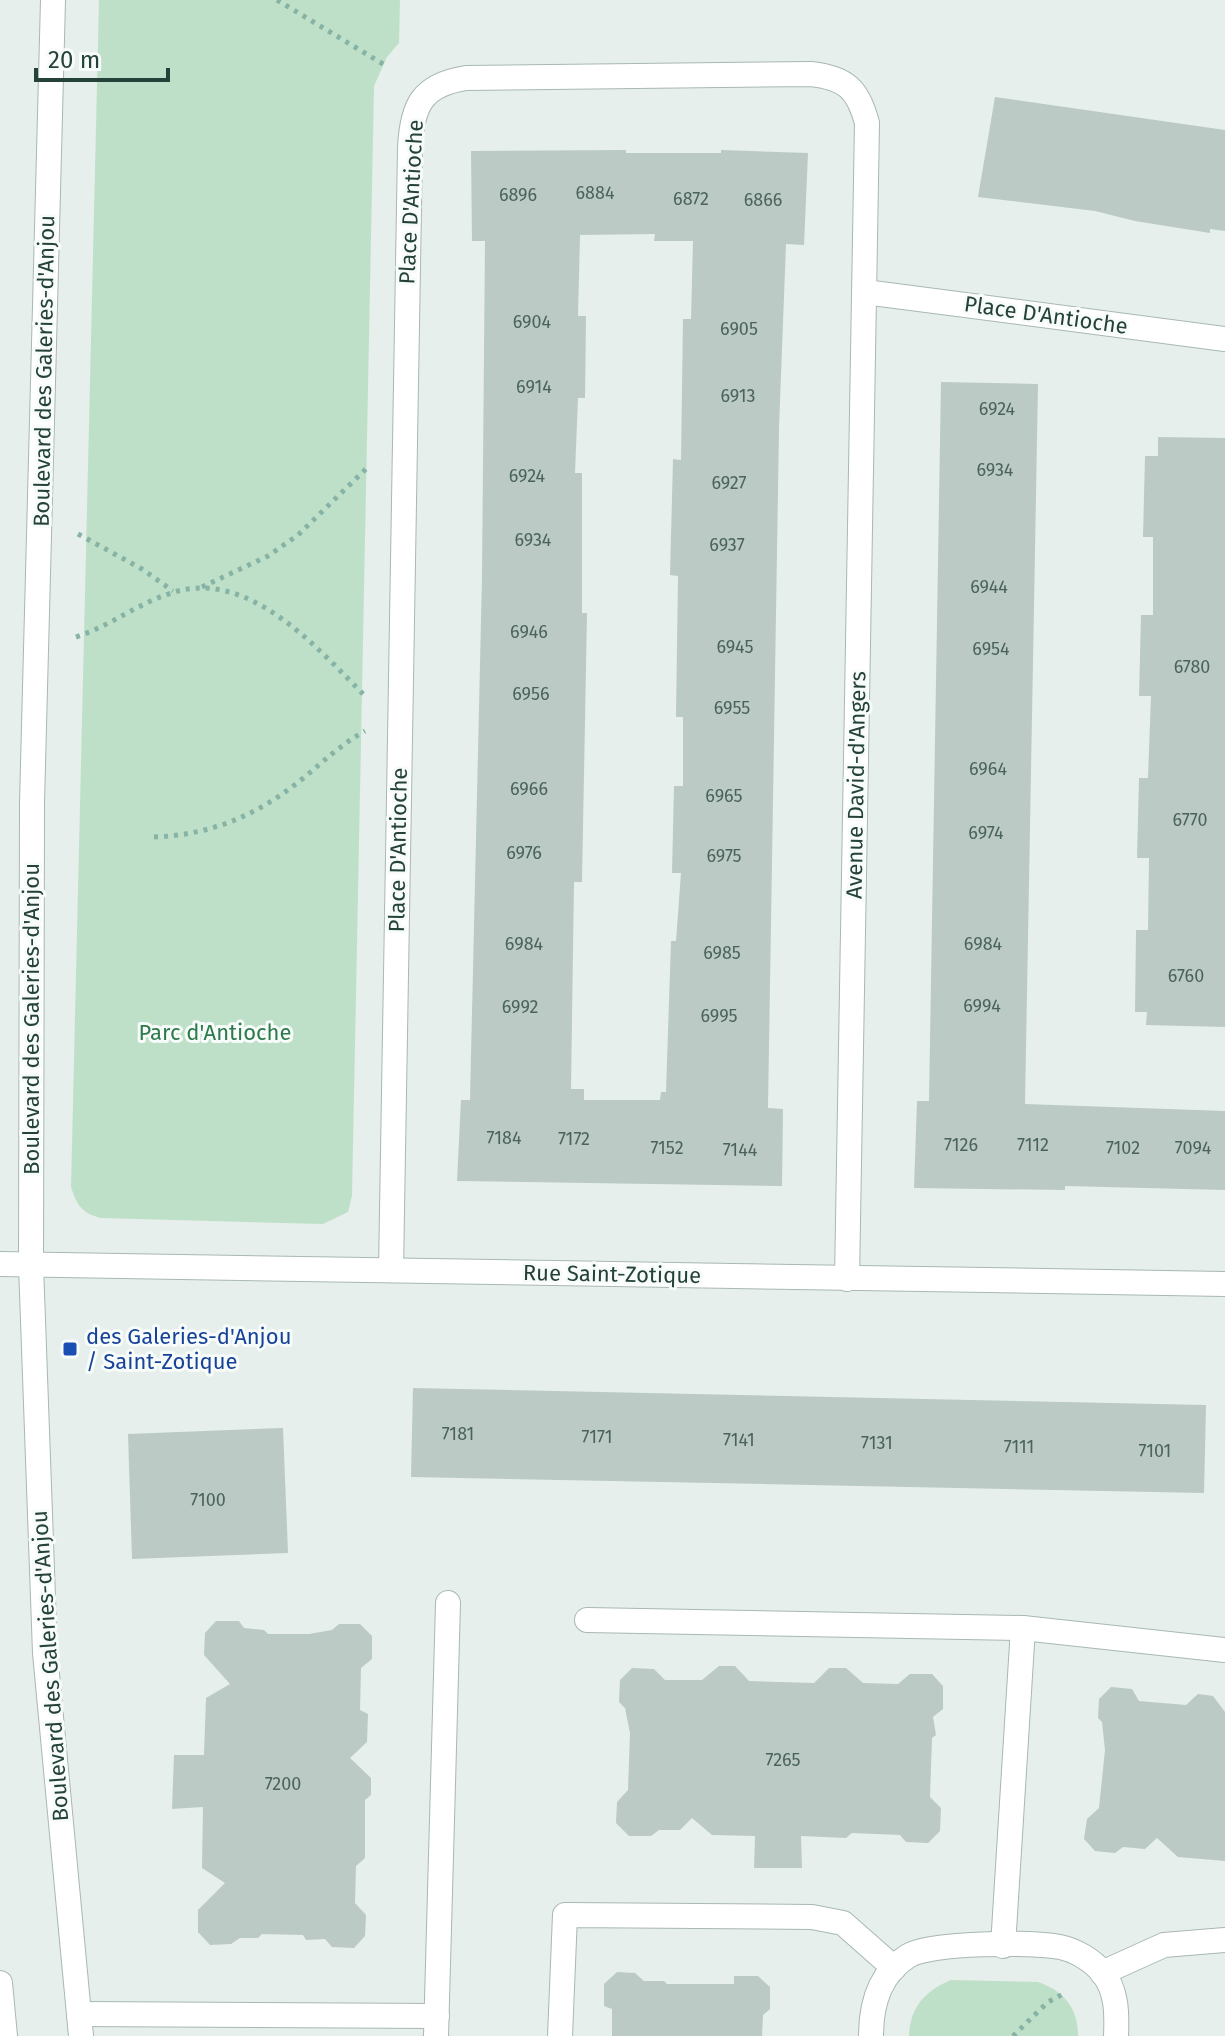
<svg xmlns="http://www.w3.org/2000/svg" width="1225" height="2036" font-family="'Fira Sans',sans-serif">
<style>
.green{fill:#bfe0c8}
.building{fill:#bbcac4;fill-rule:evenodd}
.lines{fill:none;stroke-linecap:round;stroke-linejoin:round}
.service-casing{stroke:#a8b8b2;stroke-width:26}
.minor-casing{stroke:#a8b8b2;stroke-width:26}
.tertiary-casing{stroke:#a8b8b2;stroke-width:26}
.path{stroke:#86b3a5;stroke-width:5;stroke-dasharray:4 6;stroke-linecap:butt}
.service{stroke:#fff;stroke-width:24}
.minor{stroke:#fff;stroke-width:24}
.tertiary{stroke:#fff;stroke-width:24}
.transit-dot{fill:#1a4fb4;stroke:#f7fbf9;stroke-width:3}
.labels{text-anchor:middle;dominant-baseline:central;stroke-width:6;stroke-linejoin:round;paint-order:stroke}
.number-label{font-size:18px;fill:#4a645c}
.street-label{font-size:22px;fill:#24423a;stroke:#f7fbf9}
.park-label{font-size:22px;fill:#2d7a4b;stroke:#f7fbf9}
.transit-label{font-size:22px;fill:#164399;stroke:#f7fbf9;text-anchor:start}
</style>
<rect width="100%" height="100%" fill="#e6efeb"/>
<!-- green -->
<g class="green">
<path d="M 99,0 L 400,0 L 399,43 L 387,57 L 374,86 L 352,1196 L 348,1212 L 323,1224 L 101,1218 C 82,1213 77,1206 71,1187 Z"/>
<path d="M 951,1980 L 1038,1982 C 1064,1991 1078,2008 1078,2036 L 909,2036 C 910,2007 925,1991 951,1980 Z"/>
</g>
<!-- building -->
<g class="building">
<polygon points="995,97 1225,130 1225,231 1210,229 1210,233 1135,221 1095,211 978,197"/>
<path d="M 626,150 L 626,153 L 721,153 L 721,150 L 808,153 L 804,245 L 786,244 L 779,428 L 768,1108 L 783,1109 L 782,1186 L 457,1181 L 461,1100 L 470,1100 L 482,577 L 485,241 L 472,241 L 471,151 ZM 655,234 L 654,241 L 693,241 L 691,319 L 683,319 L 681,460 L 673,459 L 670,575 L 678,576 L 676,717 L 683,717 L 683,786 L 674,786 L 672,873 L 681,873 L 676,941 L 671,941 L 666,1092 L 661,1092 L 660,1100 L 584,1100 L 584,1089 L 571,1089 L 574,882 L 582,882 L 587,613 L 582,613 L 582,473 L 575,473 L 578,398 L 585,398 L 586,316 L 578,316 L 580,235 Z"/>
<polygon points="941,382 1038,384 1025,1104 1225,1111 1225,1190 1065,1186 1065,1190 914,1188 917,1101 929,1101"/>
<polygon points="1158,437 1225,438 1225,1027 1146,1025 1147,1012 1135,1012 1136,930 1148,930 1149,858 1137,858 1139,778 1148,778 1151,696 1139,696 1141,615 1153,615 1153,537 1143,537 1145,456 1158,456"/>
<polygon points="413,1388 1206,1405 1204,1493 411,1477"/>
<polygon points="283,1428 288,1553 132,1559 128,1434"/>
<polygon points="216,1621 239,1621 244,1628 264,1630 268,1634 309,1634 332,1630 339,1624 360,1624 372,1636 372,1659 361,1668 360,1710 368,1714 367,1742 350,1758 371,1778 371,1795 365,1800 365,1858 356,1866 355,1903 366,1915 365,1936 354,1948 332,1947 325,1939 306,1940 303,1935 262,1934 258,1938 240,1938 231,1944 210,1945 198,1932 198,1910 225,1883 202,1868 203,1807 172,1809 174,1755 204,1755 206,1698 230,1684 204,1655 205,1633"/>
<polygon points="719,1666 735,1666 749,1681 814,1683 829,1668 846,1668 863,1683 898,1684 910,1674 932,1674 943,1686 943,1709 933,1717 936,1735 932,1738 930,1797 941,1808 940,1831 928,1843 906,1842 900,1835 852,1833 846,1838 801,1836 802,1868 754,1868 755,1836 712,1835 692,1818 680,1830 659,1830 651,1836 629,1836 616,1823 617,1802 628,1790 630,1733 625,1708 619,1702 620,1680 632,1668 654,1669 665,1680 702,1680"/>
<polygon points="1111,1687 1132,1689 1139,1701 1186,1705 1198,1694 1213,1696 1225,1712 1225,1861 1178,1857 1157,1838 1145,1849 1123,1847 1115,1853 1095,1851 1084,1839 1087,1819 1099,1808 1105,1750 1102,1722 1098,1718 1099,1699"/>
<polygon points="617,1972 635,1973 644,1981 664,1981 667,1984 734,1984 734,1976 758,1976 770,1987 770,2009 763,2015 762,2036 612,2036 612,2009 604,2006 604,1984"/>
</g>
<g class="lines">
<!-- service casing -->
<g class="service-casing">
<g id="service">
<polyline points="587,1620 1023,1628 1225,1650"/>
<polyline points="1003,1946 1023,1628"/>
<polyline points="1102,1973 1164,1945 1225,1940"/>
<polyline points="79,2014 437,2016"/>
<polyline points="436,2036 448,1603"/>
<polyline points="560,2036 565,1915 812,1917 843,1923 894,1968"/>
</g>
</g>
<!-- minor casing -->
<g class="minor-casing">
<g id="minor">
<polyline points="865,292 1225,339"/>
<polyline points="0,1264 1225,1284"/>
<path d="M 391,1270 L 410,148 C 412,105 422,85 466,78 L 811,74 C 846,78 858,89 867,123 L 847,1279"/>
<path d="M 871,2036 C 871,2005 879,1974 908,1956 C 930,1942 1032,1942 1060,1947 C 1075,1950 1092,1960 1102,1972 C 1117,1990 1117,2013 1116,2036"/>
</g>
</g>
<!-- tertiary casing -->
<g class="tertiary-casing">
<g id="tertiary">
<polyline points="53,0 32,803 31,1265 45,1653 81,2036"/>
<polyline points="0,1983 5,2036"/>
</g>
</g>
<!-- path -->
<g class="path">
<polyline points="277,0 388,67"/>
<polyline points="78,534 142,569 173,591"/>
<polyline points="202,587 268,556 298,535 370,465"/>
<path d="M 76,637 C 110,626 137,604 171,593 C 249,567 318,649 366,697"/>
<path d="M 154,837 C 210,835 256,816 301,780 C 323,762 340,745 365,731"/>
<polyline points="1013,2036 1048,2002 1063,1994"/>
</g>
<!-- service -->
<use href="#service" class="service"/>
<!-- minor -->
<use href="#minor" class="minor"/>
<!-- tertiary -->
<use href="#tertiary" class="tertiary"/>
</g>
<!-- markers -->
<rect class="transit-dot" x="62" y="1341" width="16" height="16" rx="4"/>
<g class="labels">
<!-- number labels -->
<g class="number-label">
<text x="595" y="193">6884</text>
<text x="518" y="195">6896</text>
<text x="691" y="199">6872</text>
<text x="763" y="200">6866</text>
<text x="532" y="322">6904</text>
<text x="739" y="329">6905</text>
<text x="534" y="387">6914</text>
<text x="738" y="396">6913</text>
<text x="997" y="409">6924</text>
<text x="995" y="470">6934</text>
<text x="527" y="476">6924</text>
<text x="729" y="483">6927</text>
<text x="533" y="540">6934</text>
<text x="727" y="545">6937</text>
<text x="989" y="587">6944</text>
<text x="529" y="632">6946</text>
<text x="735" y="647">6945</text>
<text x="991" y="649">6954</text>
<text x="1192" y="667">6780</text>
<text x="531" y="694">6956</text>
<text x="732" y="708">6955</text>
<text x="988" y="769">6964</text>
<text x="529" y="789">6966</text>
<text x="724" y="796">6965</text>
<text x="1190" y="820">6770</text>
<text x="986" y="833">6974</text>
<text x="524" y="853">6976</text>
<text x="724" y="856">6975</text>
<text x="524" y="944">6984</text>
<text x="983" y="944">6984</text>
<text x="722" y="953">6985</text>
<text x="1186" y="976">6760</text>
<text x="982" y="1006">6994</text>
<text x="520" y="1007">6992</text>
<text x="719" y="1016">6995</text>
<text x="504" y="1138">7184</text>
<text x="574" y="1139">7172</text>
<text x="961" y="1145">7126</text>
<text x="1033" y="1145">7112</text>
<text x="667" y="1148">7152</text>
<text x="1123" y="1148">7102</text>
<text x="1193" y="1148">7094</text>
<text x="740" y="1150">7144</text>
<text x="458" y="1434">7181</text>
<text x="597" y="1437">7171</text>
<text x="739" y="1440">7141</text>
<text x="877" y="1443">7131</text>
<text x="1019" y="1447">7111</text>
<text x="1155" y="1451">7101</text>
<text x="208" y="1500">7100</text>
<text x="783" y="1760">7265</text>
<text x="283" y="1784">7200</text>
</g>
<!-- street labels -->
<g class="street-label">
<text transform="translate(411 202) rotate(-87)">Place D'Antioche</text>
<text transform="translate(1046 315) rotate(8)">Place D'Antioche</text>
<text transform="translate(44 371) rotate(-89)">Boulevard des Galeries-d'Anjou</text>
<text transform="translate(856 785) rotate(-89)">Avenue David-d'Angers</text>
<text transform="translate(398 850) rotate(-89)">Place D'Antioche</text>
<text transform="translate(31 1019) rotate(-90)">Boulevard des Galeries-d'Anjou</text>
<text transform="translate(612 1274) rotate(1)">Rue Saint-Zotique</text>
<text transform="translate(50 1666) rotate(-94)">Boulevard des Galeries-d'Anjou</text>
</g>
<!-- park labels -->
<g class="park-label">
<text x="215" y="1032">Parc d'Antioche</text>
</g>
<!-- transit labels -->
<g class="transit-label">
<text x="86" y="1336">des Galeries-d'Anjou<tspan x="86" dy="25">/ Saint-Zotique</tspan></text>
</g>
</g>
<!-- scale -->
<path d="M36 68v12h132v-12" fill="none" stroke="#24423a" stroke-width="4"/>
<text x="48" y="68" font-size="24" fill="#24423a" stroke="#f7fbf9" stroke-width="6" paint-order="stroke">20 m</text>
</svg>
